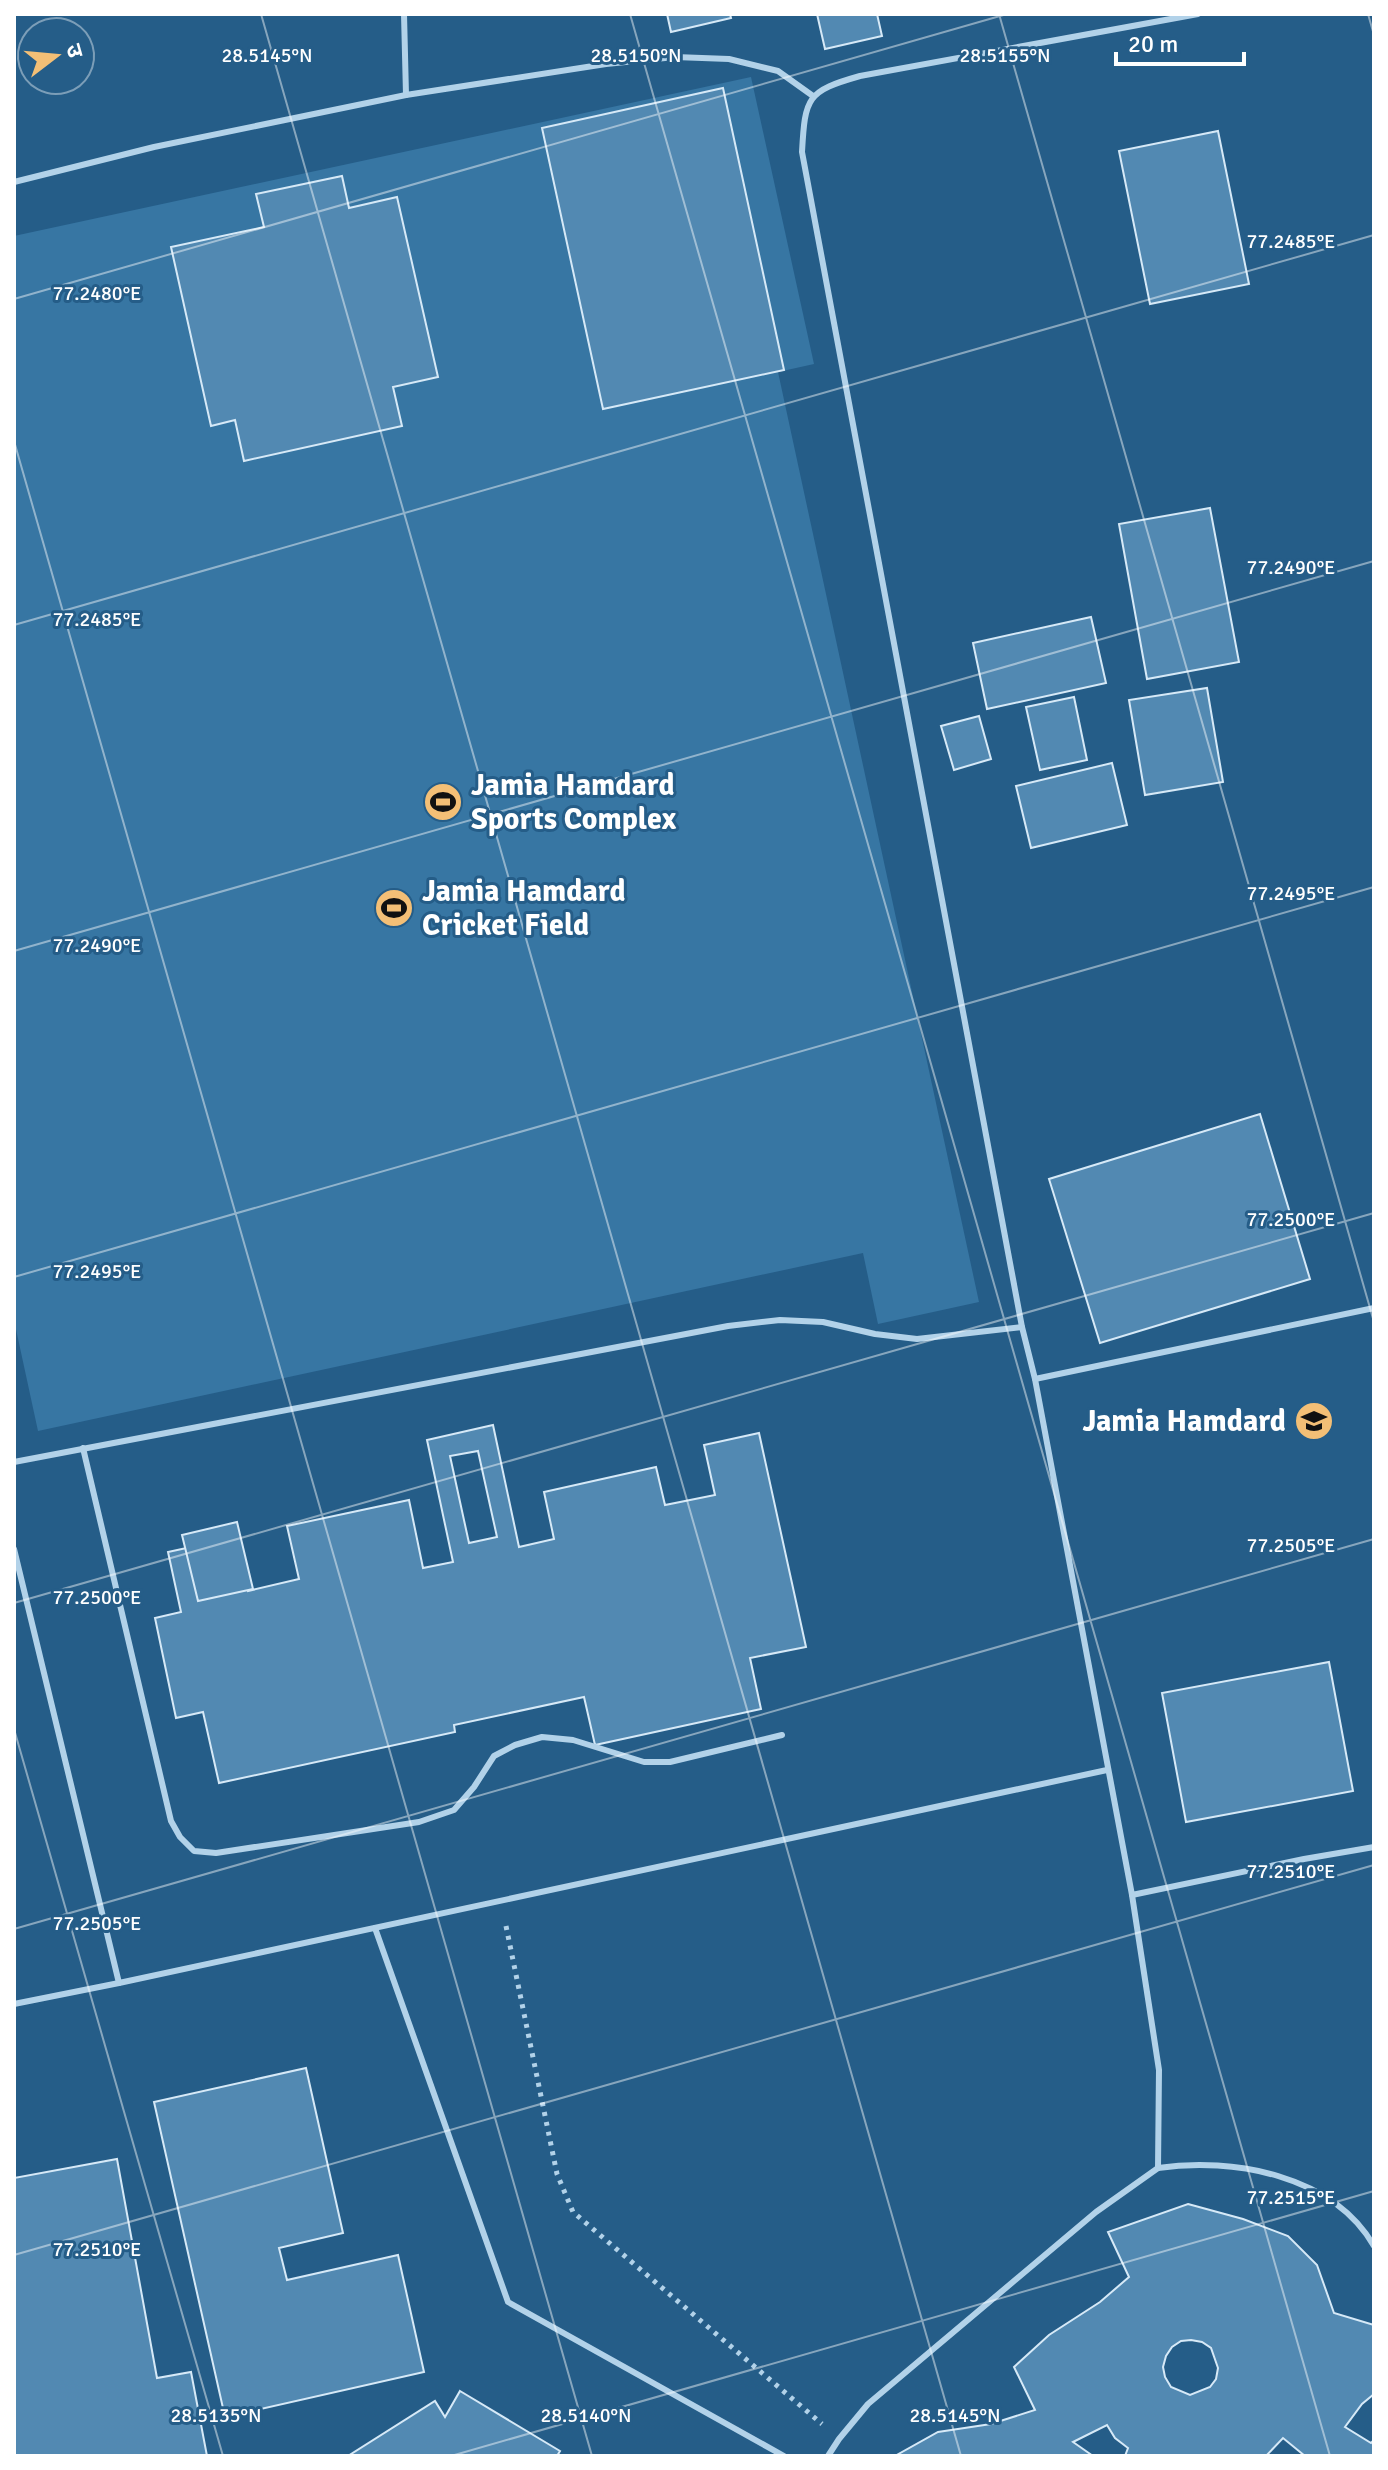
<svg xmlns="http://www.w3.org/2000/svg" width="1388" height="2470" font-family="Signika,'Noto Sans Devanagari',sans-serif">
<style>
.green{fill:#3776a3}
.building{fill:#5289b2;stroke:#d6e9f7;stroke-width:2;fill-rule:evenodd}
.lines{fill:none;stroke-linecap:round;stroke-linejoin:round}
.path{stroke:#b2d2e9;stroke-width:5;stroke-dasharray:4 6;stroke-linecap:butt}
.lane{stroke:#b2d2e9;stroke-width:6}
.ticks{fill:none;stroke:#fff;stroke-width:2;stroke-opacity:0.45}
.labels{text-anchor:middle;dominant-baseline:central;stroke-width:6;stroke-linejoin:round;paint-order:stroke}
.poi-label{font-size:30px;font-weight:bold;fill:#fff;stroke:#255d88;text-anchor:start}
.ticks-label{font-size:20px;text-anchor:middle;fill:#fff;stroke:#255d88;stroke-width:6;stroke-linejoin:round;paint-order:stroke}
</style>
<rect width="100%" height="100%" fill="#255d88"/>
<!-- green -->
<polygon class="green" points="751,77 814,364 778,372 979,1302 878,1324 863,1253 38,1431 14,1320 14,236"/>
<!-- building -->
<g class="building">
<polygon points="667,14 730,14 731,18 671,32"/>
<polygon points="817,14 877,14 882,36 825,49"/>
<polygon points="723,88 784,370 603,409 542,128"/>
<polygon points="1218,131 1249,284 1150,304 1119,151"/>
<polygon points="342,176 349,208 397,197 438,377 393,387 402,426 244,461 235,420 211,426 171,247 264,227 256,194"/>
<polygon points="1210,508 1239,662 1147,679 1119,524"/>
<polygon points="1091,617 1106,683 987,709 973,643"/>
<polygon points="1207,688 1223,782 1145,795 1129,700"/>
<polygon points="1074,697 1087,760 1040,770 1026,707"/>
<polygon points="979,716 991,759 954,770 941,726"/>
<polygon points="1112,763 1127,825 1031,848 1016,786"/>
<polygon points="1260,1114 1310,1279 1100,1343 1049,1179"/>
<path d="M 493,1425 L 519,1547 L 554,1539 L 544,1492 L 656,1467 L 665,1505 L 715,1495 L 704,1445 L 759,1433 L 806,1647 L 750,1658 L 761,1709 L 595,1745 L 584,1697 L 454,1725 L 455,1732 L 219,1783 L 203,1712 L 176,1718 L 155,1618 L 181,1612 L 168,1552 L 237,1537 L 248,1591 L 299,1579 L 287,1526 L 409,1500 L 423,1568 L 453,1562 L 427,1440 ZM 478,1451 L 497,1537 L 469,1543 L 450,1456 Z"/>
<polygon points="237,1522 253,1589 198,1601 182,1535"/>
<polygon points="1329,1662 1353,1791 1186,1822 1162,1693"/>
<polygon points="306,2068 343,2233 279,2248 287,2280 398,2255 424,2372 225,2417 154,2102"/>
<polygon points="117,2159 157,2378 191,2372 207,2456 14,2456 14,2178"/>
<path d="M 1188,2204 L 1243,2219 L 1288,2236 L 1317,2265 L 1334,2313 L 1374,2325 L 1374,2394 L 1362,2404 L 1345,2427 L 1371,2443 L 1374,2440 L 1374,2456 L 1305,2456 L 1283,2438 L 1266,2456 L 1125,2456 L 1128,2448 L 1115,2438 L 1107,2425 L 1073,2442 L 1093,2456 L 895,2456 L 938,2432 L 991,2424 L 1035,2410 L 1014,2367 L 1049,2335 L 1100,2302 L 1129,2277 L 1108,2232 ZM 1191,2340 L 1202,2342 L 1211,2348 L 1218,2368 L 1216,2379 L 1210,2387 L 1190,2395 L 1171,2387 L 1165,2377 L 1163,2367 L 1166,2356 L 1172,2347 L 1181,2341 Z"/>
<polygon points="460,2391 560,2451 557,2456 348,2456 435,2401 445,2417"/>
</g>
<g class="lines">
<!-- path -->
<polyline class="path" points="506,1926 557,2174 573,2212 822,2424"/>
<!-- lane -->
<g class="lane">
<polyline points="404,14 406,95 606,64 675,57 729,59 778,71 813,96"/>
<path d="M 1198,14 L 860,76 C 807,91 805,97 802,152 L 1022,1327 L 1035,1379 L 1132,1895 L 1304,1859 L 1374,1847"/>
<polyline points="14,182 154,147 406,95"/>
<polyline points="1035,1379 1374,1308"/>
<polyline points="83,1448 171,1821 180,1837 194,1851 216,1853 419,1822 454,1810 474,1787 494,1756 515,1745 542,1737 573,1740 644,1762 670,1762 782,1735"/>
<polyline points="14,1462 728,1326 780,1320 823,1322 875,1334 917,1339 1022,1327"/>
<polyline points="14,1549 119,1983 1107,1770"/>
<path d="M 1132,1895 L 1159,2070 L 1158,2168 C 1233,2157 1333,2175 1374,2246"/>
<polyline points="375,1928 508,2302 784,2456"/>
<polyline points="14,2004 119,1983"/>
<polyline points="828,2456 839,2439 868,2404 1096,2212 1158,2168"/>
</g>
</g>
<!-- ticks -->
<path class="ticks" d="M 261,14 L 961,2456M 630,14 L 1330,2456M 999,14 L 1374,1322M 1368,14 L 1374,35M 14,299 L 1007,14M 14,441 L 592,2456M 14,625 L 1374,235M 14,951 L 1374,561M 14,1277 L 1374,887M 14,1603 L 1374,1213M 14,1729 L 223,2456M 14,1929 L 1374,1539M 14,2255 L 1374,1865M 451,2456 L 1374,2191"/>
<!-- icons -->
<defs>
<g id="stadium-disc" transform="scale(2)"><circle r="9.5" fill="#f3bf76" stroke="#255d88"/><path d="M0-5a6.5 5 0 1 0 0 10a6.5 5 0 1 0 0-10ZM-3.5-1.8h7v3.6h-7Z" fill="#111"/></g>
<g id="university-disc" transform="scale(2)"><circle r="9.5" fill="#f3bf76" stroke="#255d88"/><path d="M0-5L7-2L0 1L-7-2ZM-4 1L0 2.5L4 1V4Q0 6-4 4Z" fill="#111"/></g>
</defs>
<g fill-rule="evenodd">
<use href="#stadium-disc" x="443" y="802"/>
<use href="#stadium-disc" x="394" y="908"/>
<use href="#university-disc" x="1314" y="1421"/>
</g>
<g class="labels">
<!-- poi labels -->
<g class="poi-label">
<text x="471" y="785">Jamia Hamdard<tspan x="471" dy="34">Sports Complex</tspan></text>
<text x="422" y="891">Jamia Hamdard<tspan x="422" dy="34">Cricket Field</tspan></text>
<text x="1286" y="1421" text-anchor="end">Jamia Hamdard</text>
</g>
</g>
<g class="ticks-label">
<text x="267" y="62">28.5145°N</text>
<text x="636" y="62">28.5150°N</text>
<text x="1005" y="62">28.5155°N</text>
<text x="1291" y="248">77.2485°E</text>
<text x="97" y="300">77.2480°E</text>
<text x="1291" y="574">77.2490°E</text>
<text x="97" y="626">77.2485°E</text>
<text x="1291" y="900">77.2495°E</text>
<text x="97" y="952">77.2490°E</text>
<text x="1291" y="1226">77.2500°E</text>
<text x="97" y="1278">77.2495°E</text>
<text x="1291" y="1552">77.2505°E</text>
<text x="97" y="1604">77.2500°E</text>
<text x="1291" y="1878">77.2510°E</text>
<text x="97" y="1930">77.2505°E</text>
<text x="1291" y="2204">77.2515°E</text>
<text x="97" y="2256">77.2510°E</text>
<text x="216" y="2422">28.5135°N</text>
<text x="586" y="2422">28.5140°N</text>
<text x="955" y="2422">28.5145°N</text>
</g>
<!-- border -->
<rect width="1388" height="2470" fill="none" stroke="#ffffff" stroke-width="32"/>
<!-- north arrow -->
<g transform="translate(56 56) rotate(74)"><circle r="38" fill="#255d88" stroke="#7c9eb8" stroke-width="2"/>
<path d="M0-6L14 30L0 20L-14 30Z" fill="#f3bf76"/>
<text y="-12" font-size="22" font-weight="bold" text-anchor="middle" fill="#ffffff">उ</text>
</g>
<!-- scale -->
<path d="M1116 52v12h128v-12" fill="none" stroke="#ffffff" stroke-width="4"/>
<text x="1128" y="52" font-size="24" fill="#ffffff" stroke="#255d88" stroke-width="6" paint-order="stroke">20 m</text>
</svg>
